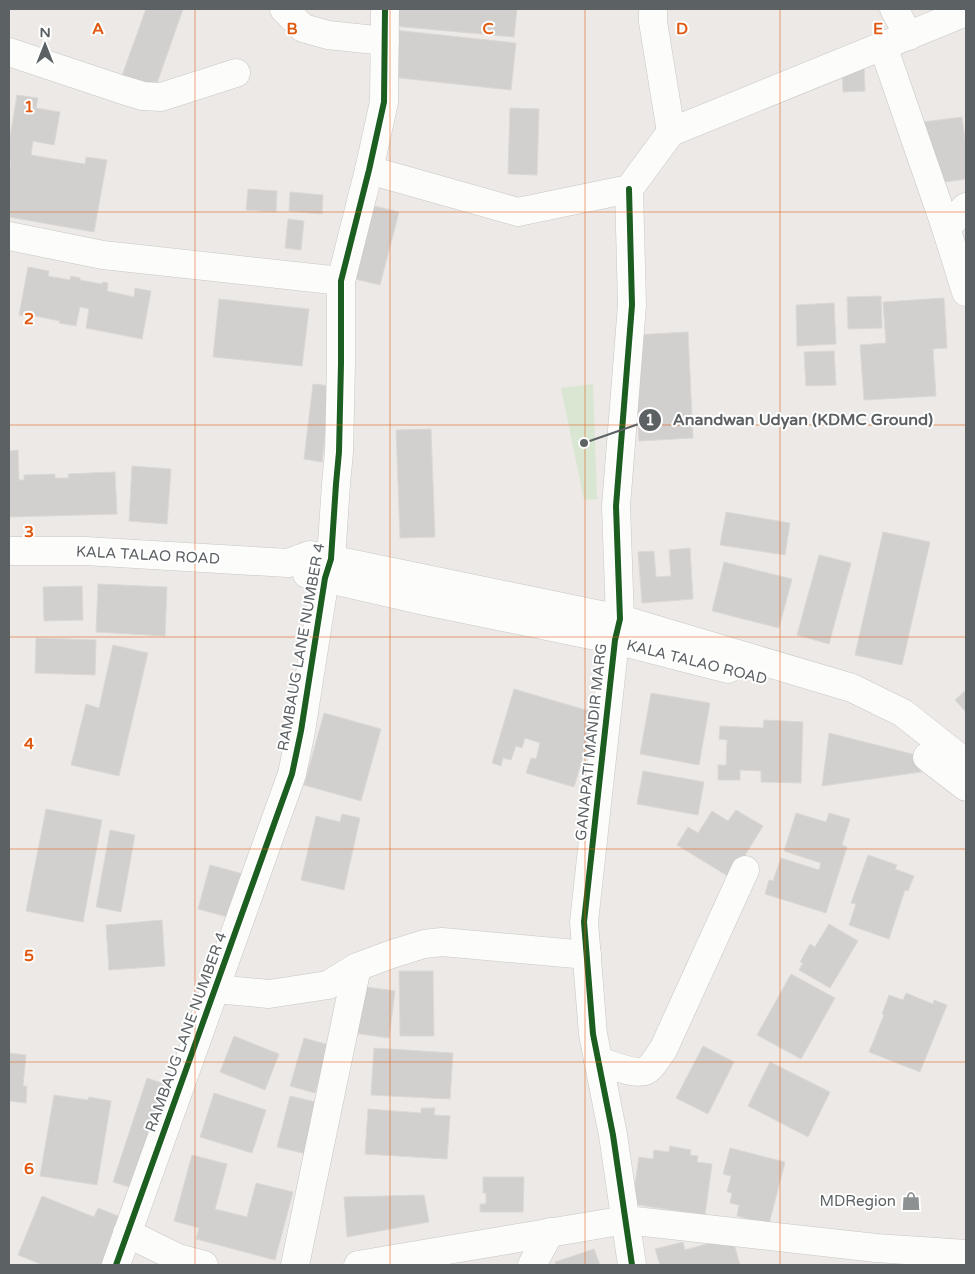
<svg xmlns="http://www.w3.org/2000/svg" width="975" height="1274" font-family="'Varela Round',sans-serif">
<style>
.green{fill:#d9e6d2}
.building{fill:#d2d0cf;stroke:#dbd8d5}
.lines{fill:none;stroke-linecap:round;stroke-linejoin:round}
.minor-casing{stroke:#c8c7c6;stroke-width:29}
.minor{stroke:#fcfcfb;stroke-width:28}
.cycleway-casing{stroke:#fff;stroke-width:9}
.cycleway{stroke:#1b5e20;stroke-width:6}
.grid{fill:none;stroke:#e15910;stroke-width:1;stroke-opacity:0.55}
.labels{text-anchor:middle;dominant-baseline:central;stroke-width:4;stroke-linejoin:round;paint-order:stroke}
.street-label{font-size:15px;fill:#5c6164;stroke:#fff}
.poi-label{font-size:15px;fill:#5c6164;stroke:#fff;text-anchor:end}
.grid-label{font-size:16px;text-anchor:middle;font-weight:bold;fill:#e15910;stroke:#fff;stroke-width:4;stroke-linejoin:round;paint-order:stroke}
.leader{fill:none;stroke:#5c6164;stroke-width:2}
.callout-dot{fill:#5c6164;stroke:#fff;stroke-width:2}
.mark-label{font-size:15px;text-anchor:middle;font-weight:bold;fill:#fff}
.callout-label{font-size:16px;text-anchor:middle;font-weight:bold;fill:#5c6164;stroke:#fff;stroke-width:4;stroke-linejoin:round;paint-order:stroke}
</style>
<rect width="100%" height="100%" fill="#ece9e6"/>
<!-- green -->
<polygon class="green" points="593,384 597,499 584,500 561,388"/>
<!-- building -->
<g class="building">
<polygon points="146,9 183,9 154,92 120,81"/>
<polygon points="395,9 517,9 514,37 393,26"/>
<polygon points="394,30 516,43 511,90 390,77"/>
<polygon points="842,63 864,63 865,91 843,92"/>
<polygon points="17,95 38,98 36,108 60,112 54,145 33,141 31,155 85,164 86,157 107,160 94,232 9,217 9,174 11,162 9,162 9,143"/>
<polygon points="510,108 539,109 537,175 508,174"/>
<polygon points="962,117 966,146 966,179 932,184 923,122"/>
<polygon points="248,189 277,191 276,212 246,210"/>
<polygon points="290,192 323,195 322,214 289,211"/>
<polygon points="370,205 399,212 380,285 351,278"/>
<polygon points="288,219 304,221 301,250 285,248"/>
<polygon points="28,267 49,271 48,276 70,280 71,276 80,278 80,280 102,284 103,282 108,283 107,291 134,297 135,288 151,291 142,339 86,328 89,309 80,307 76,326 59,323 60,321 35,316 34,318 19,315"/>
<polygon points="881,296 882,328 848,329 847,297"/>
<polygon points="944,298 947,348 933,349 936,396 864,400 860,345 886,343 883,302"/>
<polygon points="219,299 309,309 302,366 213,357"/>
<polygon points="834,303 836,344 797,346 796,305"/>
<polygon points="688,332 693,438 639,441 634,335"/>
<polygon points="834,351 836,385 806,386 804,352"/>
<polygon points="313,384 331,386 322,462 304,459"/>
<polygon points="431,429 435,537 400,538 396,430"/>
<polygon points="18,450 19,480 24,480 24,475 55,474 55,478 69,478 68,474 115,472 117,514 9,517 9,451"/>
<polygon points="132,466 171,469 167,524 129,521"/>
<polygon points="726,512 790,523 785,555 720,545"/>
<polygon points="883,532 930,542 902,665 855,655"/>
<polygon points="690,548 693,599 642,603 638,552 654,551 656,577 671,576 669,550"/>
<polygon points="819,555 851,563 829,644 797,635"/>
<polygon points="724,562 792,579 779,628 712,611"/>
<polygon points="98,584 167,587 165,636 96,632"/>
<polygon points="82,586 83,620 44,621 43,587"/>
<polygon points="36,638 96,640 95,675 35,673"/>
<polygon points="113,645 148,653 119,776 71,765 86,704 99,708"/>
<polygon points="514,689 596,713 574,787 526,773 531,758 536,759 540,743 525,738 522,748 516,746 511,760 503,758 501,766 492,763"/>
<polygon points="966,690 966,712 955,700"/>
<polygon points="651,693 710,703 699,765 640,754"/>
<polygon points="324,713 381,729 361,801 304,785"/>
<polygon points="764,720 803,722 801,783 761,782 761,771 740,770 740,780 718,780 718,765 726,765 727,740 719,739 720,726 763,728"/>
<polygon points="829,733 920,756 921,772 822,786"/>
<polygon points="643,771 704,782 698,815 637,804"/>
<polygon points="46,809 102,820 83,922 26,911"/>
<polygon points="736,810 763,826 731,878 677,845 688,827 698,833 712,811 728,821"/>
<polygon points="796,813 826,822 829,813 850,819 842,845 847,847 826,913 765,894 769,880 773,881 781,858 819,870 821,863 784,851"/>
<polygon points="342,814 360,818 344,890 301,880 316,816 340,822"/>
<polygon points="110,830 135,835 121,912 96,907"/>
<polygon points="868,855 897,865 895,869 914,876 908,891 905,890 889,939 849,925 856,904 851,903"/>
<polygon points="210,865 247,875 235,919 198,909"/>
<polygon points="162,920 165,966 109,970 106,925"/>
<polygon points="829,924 858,941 830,988 799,970 803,963 800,962 810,944 815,947"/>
<polygon points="399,971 433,971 434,1036 400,1036"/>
<polygon points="791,974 835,998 801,1059 757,1035"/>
<polygon points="359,986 395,991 389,1038 353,1033"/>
<polygon points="906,993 933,1004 934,1000 947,1005 920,1072 869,1052 884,1015 882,1014 889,995 903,1000"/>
<polygon points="234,1036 279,1054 265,1090 220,1072"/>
<polygon points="304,1038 329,1045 315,1093 290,1086"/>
<polygon points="703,1046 734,1062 708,1114 676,1098"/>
<polygon points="374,1048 453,1053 450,1099 371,1095"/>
<polygon points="9,1053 26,1055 23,1086 27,1086 26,1103 9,1101"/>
<polygon points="770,1062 830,1092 808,1137 748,1106"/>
<polygon points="147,1078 176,1088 142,1191 113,1182"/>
<polygon points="214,1093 266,1110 252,1153 200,1137"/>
<polygon points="54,1095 88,1100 89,1097 111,1101 97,1185 40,1176"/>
<polygon points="290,1096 328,1105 315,1156 277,1147"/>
<polygon points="421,1108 435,1108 434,1115 450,1116 447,1159 365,1154 368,1109 421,1113"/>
<polygon points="670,1146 691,1150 690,1155 698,1156 697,1162 712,1164 705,1215 632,1204 639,1157 653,1159 654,1150 669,1152"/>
<polygon points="730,1148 785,1162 769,1224 737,1216 739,1205 730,1203 732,1193 727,1192 731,1176 723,1174"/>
<polygon points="192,1155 227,1164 215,1209 247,1217 256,1183 293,1192 275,1260 196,1239 199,1228 174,1221"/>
<polygon points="483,1177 524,1177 523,1212 480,1212 480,1204 486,1204 486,1193 483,1193"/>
<polygon points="424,1195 429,1222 347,1237 344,1197"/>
<polygon points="42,1196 94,1217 98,1208 128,1220 109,1265 43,1265 18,1255"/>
<polygon points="732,1237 740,1265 660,1265 655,1249 683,1242 685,1250"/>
<polygon points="594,1249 600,1265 556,1265 555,1262"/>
</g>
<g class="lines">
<!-- minor casing -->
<g class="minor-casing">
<g id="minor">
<polyline points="284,9 303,28 328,35 385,41"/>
<polyline points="653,9 653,22 671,132"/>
<polyline points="894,9 909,36"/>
<polyline points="883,46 946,228"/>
<polyline points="9,52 123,90 143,96 161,97 236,73"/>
<polyline points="369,170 518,212 629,189 671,132 966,12"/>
<polyline points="629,189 632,305 616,506 620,619 615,640 584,922 593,1034 613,1135 632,1265"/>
<polyline points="966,207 946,228 966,292"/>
<polyline points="9,236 103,255 341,281"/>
<polyline points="9,551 85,551 288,563 310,555 620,619 852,688 903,713 966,763"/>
<polyline points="307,574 425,601 615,640 728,669"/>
<polyline points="927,757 966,787"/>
<polyline points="215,989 269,994 328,985 357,967 392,954 424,944 442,942 587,955"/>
<path d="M 598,1061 C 609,1064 635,1075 645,1071 C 652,1068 658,1056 663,1050 L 745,870"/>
<polyline points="127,1233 178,1258 204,1265"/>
<polyline points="116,1265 292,774 301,731 325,578 331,559 336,484 339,452 341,363 341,281 369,170 384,102 385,9"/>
<polyline points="295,1265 357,967"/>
<polyline points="358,1265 626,1220 876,1248 966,1254"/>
<polyline points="532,1265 550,1232"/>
</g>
</g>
<!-- minor -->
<use href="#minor" class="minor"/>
<!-- cycleway casing -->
<g class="cycleway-casing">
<g id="cycleway">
<polyline points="629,189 632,305 616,506 620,619 615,640 584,922 593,1034 613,1135 632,1265"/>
<polyline points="116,1265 292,774 301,731 325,578 331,559 336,484 339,452 341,363 341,281 369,170 384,102 385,9"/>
</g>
</g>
<!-- cycleway -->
<use href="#cycleway" class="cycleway"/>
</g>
<!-- grid -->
<path class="grid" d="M 195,9 L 195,1265M 390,9 L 390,1265M 585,9 L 585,1265M 780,9 L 780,1265M 9,212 L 966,212M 9,425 L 966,425M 9,637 L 966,637M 9,849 L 966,849M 9,1062 L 966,1062"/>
<!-- icons -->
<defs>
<g id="shop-bare" transform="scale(1.5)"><path d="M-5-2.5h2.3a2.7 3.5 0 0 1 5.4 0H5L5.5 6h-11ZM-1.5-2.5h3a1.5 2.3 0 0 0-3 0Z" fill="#8e9192" stroke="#fff" stroke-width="2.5" paint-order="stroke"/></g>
</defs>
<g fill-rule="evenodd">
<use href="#shop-bare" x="911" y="1201"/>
</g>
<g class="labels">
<!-- street labels -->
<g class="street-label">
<text transform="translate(148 555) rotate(3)">KALA TALAO ROAD</text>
<text transform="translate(301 647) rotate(-80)">RAMBAUG LANE NUMBER 4</text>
<text transform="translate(697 662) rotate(14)">KALA TALAO ROAD</text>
<text transform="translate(591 742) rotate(-84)">GANAPATI MANDIR MARG</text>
<text transform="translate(186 1032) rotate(-70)">RAMBAUG LANE NUMBER 4</text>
</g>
<!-- poi labels -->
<g class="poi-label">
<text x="896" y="1201">MDRegion</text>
</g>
</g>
<g class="grid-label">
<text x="98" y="34">A</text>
<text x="292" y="34">B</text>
<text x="488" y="34">C</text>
<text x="682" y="34">D</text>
<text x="878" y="34">E</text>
<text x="29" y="112">1</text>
<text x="29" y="324">2</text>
<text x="29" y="537">3</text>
<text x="29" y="749">4</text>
<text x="29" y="961">5</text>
<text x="29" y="1174">6</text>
</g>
<!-- callouts -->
<path class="leader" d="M584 443L650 420"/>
<g class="callout-dot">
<circle cx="584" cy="443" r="5"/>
<circle cx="650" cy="420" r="12"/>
</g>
<g class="mark-label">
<text x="650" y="425">1</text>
</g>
<g class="callout-label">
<text x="803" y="425">Anandwan Udyan (KDMC Ground)</text>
</g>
<!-- border -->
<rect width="975" height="1274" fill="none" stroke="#5c6164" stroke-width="20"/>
<!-- north arrow -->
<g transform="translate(45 45)" stroke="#ffffff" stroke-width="4" paint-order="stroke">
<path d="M0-4L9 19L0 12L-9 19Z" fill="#5c6164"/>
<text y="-8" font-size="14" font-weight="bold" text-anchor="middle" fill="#5c6164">N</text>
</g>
</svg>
